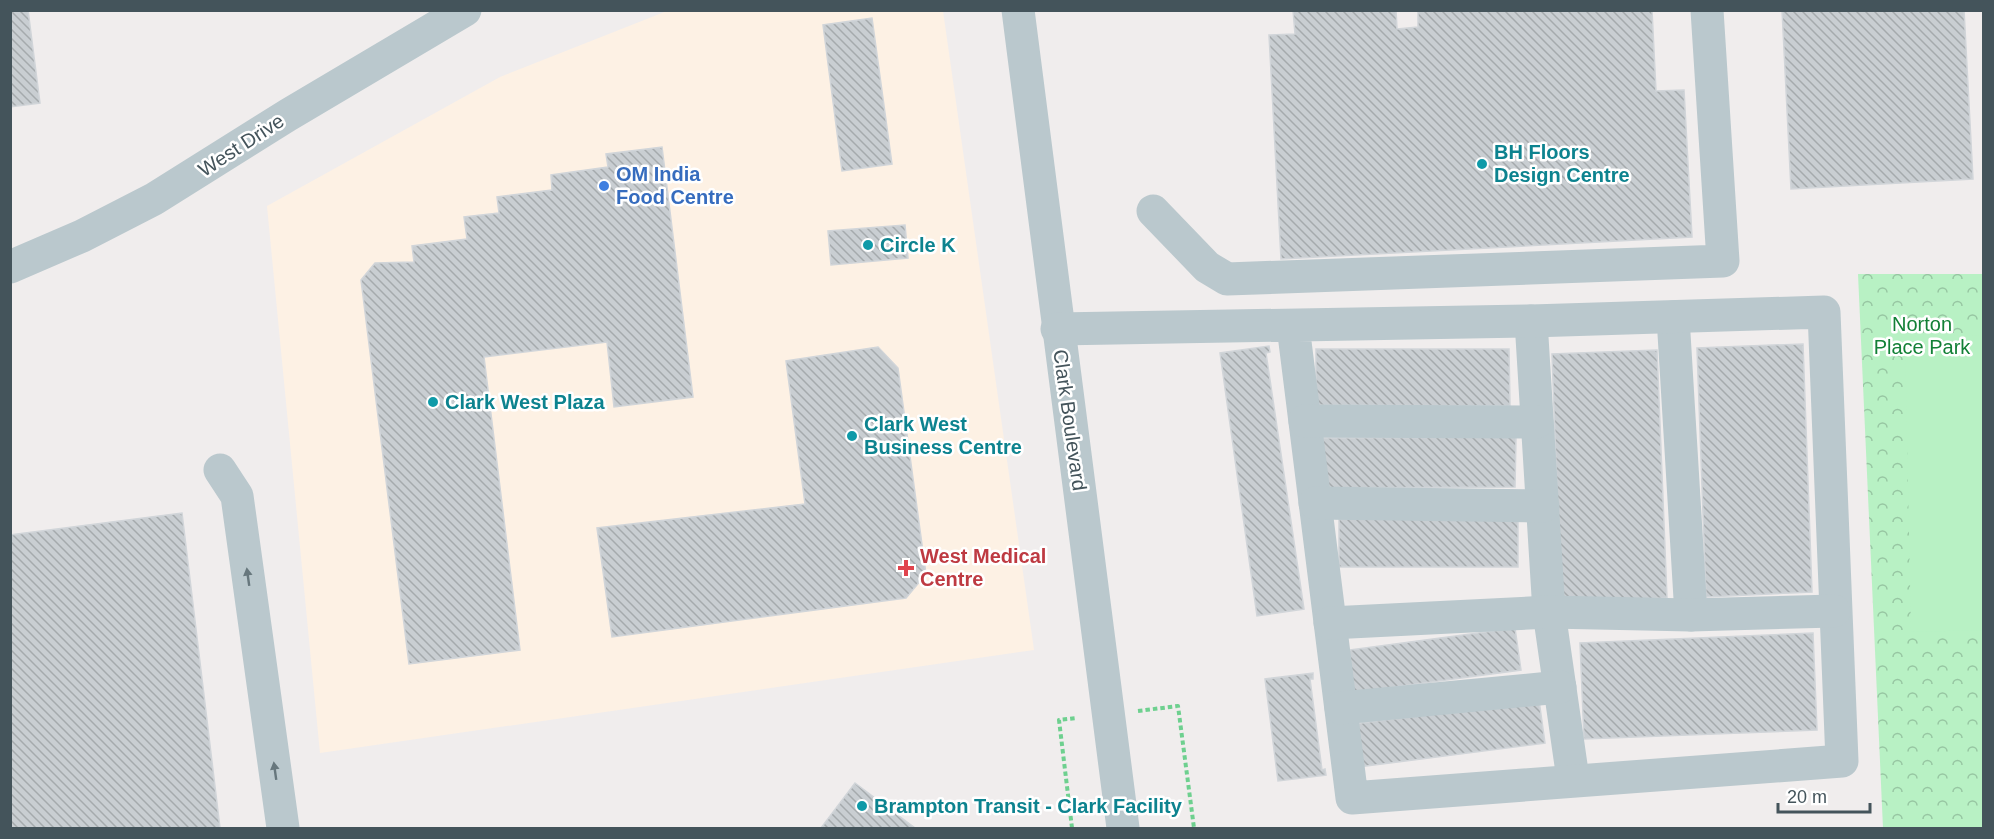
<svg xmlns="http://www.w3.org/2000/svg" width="1994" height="839" font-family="Helvetica,sans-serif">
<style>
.commercial{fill:#fdf1e4}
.park{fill:url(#park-crowns)}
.garden{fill:#b8f1c4}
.building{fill:url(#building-back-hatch);stroke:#d1d5d9;stroke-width:1.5}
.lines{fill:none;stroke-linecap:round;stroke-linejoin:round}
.path{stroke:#6ed08f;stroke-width:4;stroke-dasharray:4.5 3;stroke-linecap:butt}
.minor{stroke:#bac8cd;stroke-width:33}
.oneway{fill:#67777d}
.culture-dot{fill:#0f9aa8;stroke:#fff;stroke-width:2}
.shop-dot{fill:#3f7fe0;stroke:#fff;stroke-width:2}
.health-dot{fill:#e0444e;stroke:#fff;stroke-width:2}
.labels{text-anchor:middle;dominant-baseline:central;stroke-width:5;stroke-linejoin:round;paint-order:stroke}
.street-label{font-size:20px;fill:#44545b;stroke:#fff}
.culture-label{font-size:20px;font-weight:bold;fill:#0d838f;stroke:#fff;text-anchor:start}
.shop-label{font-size:20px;font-weight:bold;fill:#366cbe;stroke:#fff;text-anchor:start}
.park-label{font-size:20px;fill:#128036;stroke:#fff}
.health-label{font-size:20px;font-weight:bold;fill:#be3a42;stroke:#fff;text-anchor:start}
</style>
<defs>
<pattern id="park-crowns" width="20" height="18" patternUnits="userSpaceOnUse" patternTransform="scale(1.5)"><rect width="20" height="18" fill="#b8f1c4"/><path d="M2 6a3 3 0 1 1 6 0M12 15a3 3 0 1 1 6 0" fill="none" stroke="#97c6a2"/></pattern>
<pattern id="building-back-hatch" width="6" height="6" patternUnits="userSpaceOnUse" patternTransform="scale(1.5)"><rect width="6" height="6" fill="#c9ced2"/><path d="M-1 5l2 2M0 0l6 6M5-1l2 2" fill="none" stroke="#a5aaad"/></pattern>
</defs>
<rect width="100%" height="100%" fill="#f0eded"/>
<!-- commercial -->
<polygon class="commercial" points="667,11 943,11 1034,650 320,753 267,206 500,77"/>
<!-- park -->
<polygon class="park" points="1858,274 1983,274 1983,828 1883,828"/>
<!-- garden -->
<polygon class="garden" points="1983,335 1983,630 1911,632 1905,337"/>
<!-- building -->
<g class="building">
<polygon points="10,10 28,10 40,103 10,107"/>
<polygon points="1293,10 1396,10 1397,29 1418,27 1418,10 1652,10 1656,91 1684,90 1692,237 1281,259 1269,35 1295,34"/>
<polygon points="1782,10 1964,10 1973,179 1791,189"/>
<polygon points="872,18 892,164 842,171 823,25"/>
<polygon points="662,147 693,397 614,407 607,342 484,357 520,650 409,664 361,280 375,263 414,262 412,246 467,239 464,217 499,213 497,197 552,190 551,175 608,167 606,154"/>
<polygon points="905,225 908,258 831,265 828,231"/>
<polygon points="1803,344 1812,592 1706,597 1697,348"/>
<polygon points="1269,346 1270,352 1266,353 1304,609 1257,616 1220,353"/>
<polygon points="878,347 898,368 926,574 906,598 612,637 597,528 805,504 786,361"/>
<polygon points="1316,349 1509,349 1510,406 1316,405"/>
<polygon points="1657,350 1667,598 1561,602 1552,354"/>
<polygon points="1516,437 1515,487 1322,488 1322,438"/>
<polygon points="182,513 220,828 10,828 10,535"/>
<rect x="1339" y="519" width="179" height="48"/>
<polygon points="1515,628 1521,670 1349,693 1343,651"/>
<polygon points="1813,633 1817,730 1584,739 1580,643"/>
<polygon points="1313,673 1313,679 1310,679 1322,770 1325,769 1326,775 1278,781 1265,679"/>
<polygon points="1539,700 1545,743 1359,767 1354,724"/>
<polygon points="855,783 915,828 821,828"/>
</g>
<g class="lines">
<!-- path -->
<g class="path">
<polyline points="1138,711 1178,706 1194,828"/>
<polyline points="1072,828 1059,720 1077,718"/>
</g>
<!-- minor -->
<g class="minor">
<polyline points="1018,10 1123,828"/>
<polyline points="1153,211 1207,267 1227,279 1723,261 1707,10"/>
<polyline points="10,267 82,236 154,199 288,115 465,10"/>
<polyline points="1673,317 1691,615"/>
<polyline points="1531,321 1549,612 1573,779"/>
<polyline points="1057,329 1531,321 1824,312 1842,761 1352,798 1293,326"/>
<polyline points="1305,421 1537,422"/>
<polyline points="220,470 237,496 283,828"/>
<polyline points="1315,503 1543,506"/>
<polyline points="1330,623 1549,612 1691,615 1834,611"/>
<polyline points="1341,708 1560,687"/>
</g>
</g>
<!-- one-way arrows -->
<defs><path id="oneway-solid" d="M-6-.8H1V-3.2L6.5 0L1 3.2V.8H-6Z" transform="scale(1.5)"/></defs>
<g class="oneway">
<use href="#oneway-solid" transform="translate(248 577) rotate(-98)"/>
<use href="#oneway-solid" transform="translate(275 771) rotate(-98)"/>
</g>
<!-- markers -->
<g class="culture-dot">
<circle cx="1482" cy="164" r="6"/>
<circle cx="868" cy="245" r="6"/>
<circle cx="433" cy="402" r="6"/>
<circle cx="852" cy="436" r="6"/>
<circle cx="862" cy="806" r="6"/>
</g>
<circle class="shop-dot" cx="604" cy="186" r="6"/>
<path class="health-dot" d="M903 559h6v6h6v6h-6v6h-6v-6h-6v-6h6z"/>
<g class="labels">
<!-- street labels -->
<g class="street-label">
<text transform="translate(241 145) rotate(-33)">West Drive</text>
<text transform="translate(1070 420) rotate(82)">Clark Boulevard</text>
</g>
<!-- culture labels -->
<g class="culture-label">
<text x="1494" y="152">BH Floors<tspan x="1494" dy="23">Design Centre</tspan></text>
<text x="880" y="245">Circle K</text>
<text x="445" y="402">Clark West Plaza</text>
<text x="864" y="424">Clark West<tspan x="864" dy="23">Business Centre</tspan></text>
<text x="874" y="806">Brampton Transit - Clark Facility</text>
</g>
<!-- shop labels -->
<g class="shop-label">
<text x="616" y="174">OM India<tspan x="616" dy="23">Food Centre</tspan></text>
</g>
<!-- park labels -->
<g class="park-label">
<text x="1922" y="324">Norton<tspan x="1922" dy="23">Place Park</tspan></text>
</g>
<!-- health labels -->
<g class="health-label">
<text x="920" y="556">West Medical<tspan x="920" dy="23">Centre</tspan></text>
</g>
</g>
<!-- border -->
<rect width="1994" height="839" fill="none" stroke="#44545b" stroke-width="24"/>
<!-- scale -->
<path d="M1778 803v9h92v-9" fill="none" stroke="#44545b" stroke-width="3"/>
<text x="1787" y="803" font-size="18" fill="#44545b" stroke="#ffffff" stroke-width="4.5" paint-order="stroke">20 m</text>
</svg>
